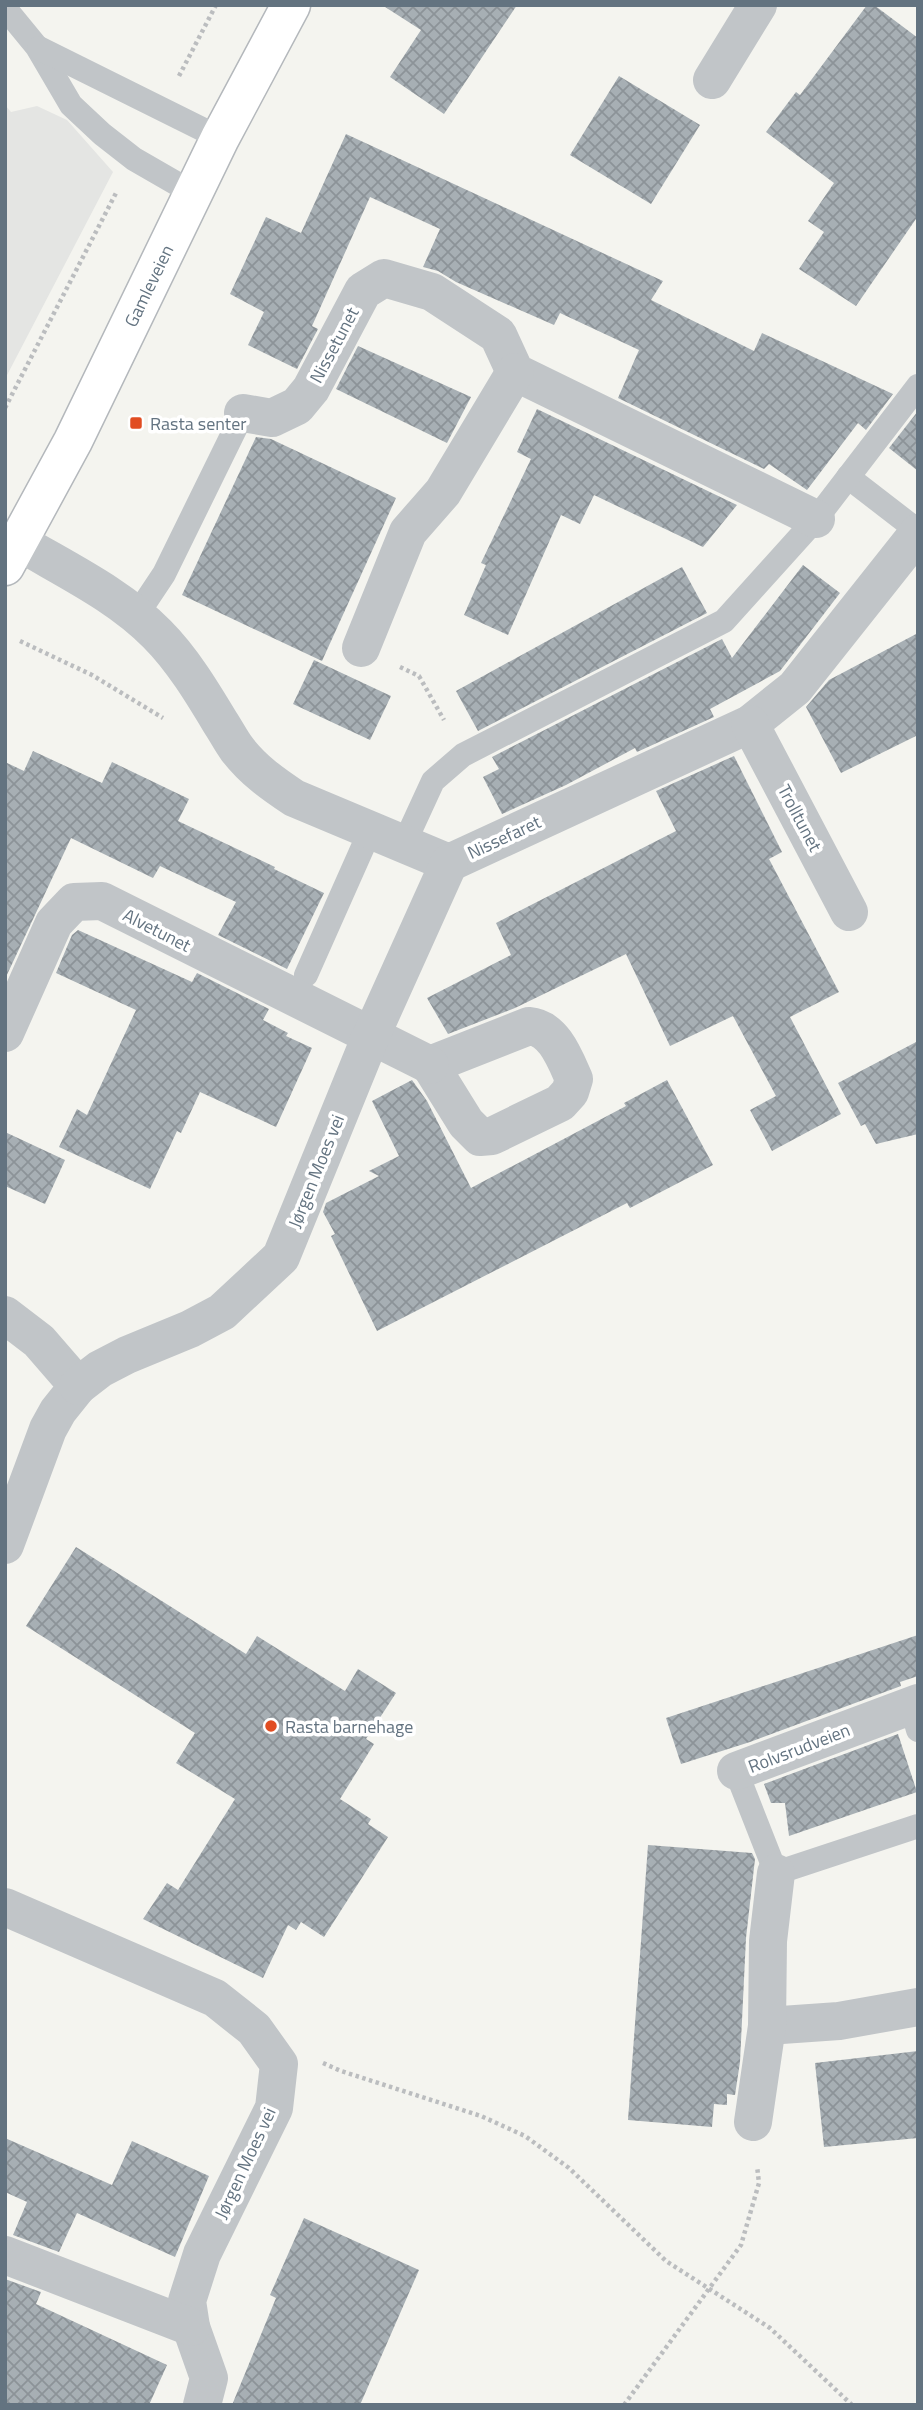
<svg xmlns="http://www.w3.org/2000/svg" width="923" height="2410" font-family="'Titillium Web',sans-serif">
<style>
.built{fill:#e4e5e3}
.building{fill:url(#building-cross-hatch)}
.lines{fill:none;stroke-linecap:round;stroke-linejoin:round}
.secondary-casing{stroke:#b4b8bc;stroke-width:41}
.path{stroke:#bbbdbf;stroke-width:4.5;stroke-dasharray:3.5 3.5;stroke-linecap:butt}
.service{stroke:#c1c5c8;stroke-width:24}
.minor{stroke:#c1c5c8;stroke-width:38}
.secondary{stroke:#fff;stroke-width:38}
.poi-dot{fill:#e14d22;stroke:#fff;stroke-width:2.5}
.labels{text-anchor:middle;dominant-baseline:central;stroke-width:7;stroke-linejoin:round;paint-order:stroke}
.street-label{font-size:18px;fill:#637380;stroke:#fff}
.poi-label{font-size:18px;fill:#637380;stroke:#fff;text-anchor:start}
</style>
<defs>
<pattern id="building-cross-hatch" width="8" height="8" patternUnits="userSpaceOnUse" patternTransform="scale(1.75)"><rect width="8" height="8" fill="#a7afb4"/><path d="M0 0l8 8M0 8l8-8" fill="none" stroke="#8c9398"/></pattern>
</defs>
<rect width="100%" height="100%" fill="#f4f4ef"/>
<!-- built -->
<polygon class="built" points="5,105 11,112 37,106 67,120 113,172 5,379"/>
<!-- building -->
<g class="building">
<polygon points="382,5 517,5 444,114 390,77 421,30"/>
<polygon points="867,5 874,5 918,38 918,216 856,306 799,269 824,232 808,221 834,183 766,132 796,92 800,95"/>
<polygon points="619,76 700,125 651,204 570,155"/>
<polygon points="346,134 663,281 651,300 754,351 762,333 893,394 866,430 858,423 807,490 769,464 764,469 618,398 639,350 560,313 554,325 456,282 438,271 423,267 440,229 370,197 312,326 318,329 297,369 248,345 264,312 230,294 266,217 301,233"/>
<polygon points="358,346 471,397 447,443 336,389"/>
<polygon points="537,409 737,505 703,547 594,495 580,524 561,515 508,635 464,615 486,565 481,563 531,459 517,452"/>
<polygon points="918,411 918,471 889,448"/>
<polygon points="256,437 271,439 396,498 322,661 182,595"/>
<polygon points="803,565 840,593 780,671 710,709 714,717 637,752 635,748 566,785 502,814 483,777 499,769 492,757 722,639 732,658"/>
<polygon points="682,567 707,613 478,731 456,691"/>
<polygon points="918,633 918,735 841,773 806,707 829,680"/>
<polygon points="314,660 391,696 370,740 293,704"/>
<polygon points="33,751 102,783 112,762 189,799 178,821 275,867 274,869 324,893 287,969 218,935 236,902 160,866 153,878 71,838 5,979 5,762 24,771"/>
<polygon points="734,756 782,852 769,859 839,992 790,1017 841,1114 772,1151 750,1110 776,1096 733,1016 670,1046 626,954 515,1008 448,1034 427,998 511,955 496,923 676,831 656,791"/>
<polygon points="78,930 192,982 197,973 269,1009 263,1020 288,1033 286,1036 312,1048 276,1127 200,1092 181,1133 177,1131 150,1189 59,1147 77,1109 87,1115 136,1010 56,973 72,935"/>
<polygon points="918,1041 918,1134 876,1144 865,1124 861,1126 838,1083"/>
<polygon points="412,1080 427,1101 471,1188 626,1106 624,1103 667,1080 713,1165 630,1208 627,1203 377,1331 331,1236 335,1234 323,1212 326,1203 379,1176 369,1171 399,1156 372,1101"/>
<polygon points="5,1132 65,1160 45,1204 5,1186"/>
<polygon points="76,1547 246,1654 257,1636 345,1691 358,1669 396,1693 366,1739 374,1744 340,1799 371,1819 368,1824 388,1837 324,1937 301,1922 296,1930 288,1925 263,1978 143,1919 167,1883 178,1890 235,1799 176,1763 195,1733 26,1626"/>
<polygon points="918,1635 918,1676 900,1682 901,1686 750,1742 681,1764 666,1718"/>
<polygon points="898,1734 917,1792 789,1836 785,1803 771,1803 764,1784"/>
<polygon points="648,1845 752,1853 755,1859 746,1938 740,2062 735,2095 727,2094 727,2105 714,2104 712,2127 628,2120"/>
<polygon points="918,2051 918,2138 824,2147 815,2063"/>
<polygon points="5,2138 112,2185 132,2141 209,2176 175,2257 77,2213 59,2252 13,2235 27,2202 5,2192"/>
<polygon points="304,2218 419,2270 360,2405 232,2405 276,2298 270,2295"/>
<polygon points="5,2279 41,2292 36,2304 167,2365 149,2405 5,2405"/>
</g>
<g class="lines">
<!-- secondary casing -->
<g class="secondary-casing">
<g id="secondary">
<path id="s1" d="M 5,566 L 73,441 L 220,138 L 291,5"/>
</g>
</g>
<!-- path -->
<g class="path">
<polyline points="179,76 216,5"/>
<polyline points="5,408 116,193"/>
<polyline points="20,641 92,675 163,718"/>
<polyline points="400,667 419,676 444,720"/>
<polyline points="323,2063 341,2071 481,2116 525,2136 569,2168 666,2261 770,2328 852,2405"/>
<polyline points="624,2405 741,2245 759,2183 757,2166"/>
</g>
<!-- service -->
<g class="service">
<polyline points="5,8 37,47 71,105 102,134 134,159 193,193"/>
<polyline points="39,48 220,138"/>
<polyline points="848,477 918,531"/>
<polyline points="136,616 164,574 243,413"/>
<polyline points="404,844 433,781 463,755 724,621 816,519 918,386"/>
<polyline points="306,975 370,831"/>
<polyline points="911,1705 918,1730"/>
<polyline points="736,1771 776,1873 918,1826"/>
</g>
<!-- minor -->
<g class="minor">
<polyline points="712,80 758,5"/>
<polyline points="243,413 272,418 297,406 311,389 363,291 384,278 432,292 498,335 515,372 816,519"/>
<path d="M 19,542 C 66,570 119,595 157,634 C 182,659 202,692 220,722 C 226,731 231,741 237,749 C 253,770 273,784 294,798 L 449,863 L 750,724 L 795,688 L 918,533"/>
<polyline points="361,648 408,532 443,492 515,372"/>
<polyline points="750,724 849,912"/>
<path d="M 529,1026 C 554,1028 565,1059 574,1079 L 570,1092 L 560,1103 L 492,1136 L 480,1137 L 466,1123 L 430,1065 Z"/>
<polyline points="5,1033 54,923 74,902 102,901 430,1065"/>
<polyline points="5,1315 39,1341 78,1386 58,1411 48,1429 5,1545"/>
<polyline points="78,1386 100,1369 127,1355 190,1329 222,1312 281,1257 371,1036 449,863"/>
<polyline points="736,1771 918,1703"/>
<polyline points="5,1907 215,1998 254,2029 279,2064 274,2108 202,2254 187,2301 191,2327 209,2378 202,2405"/>
<polyline points="767,2026 839,2021 918,2007"/>
<polyline points="753,2122 767,2026 768,1941 776,1873"/>
<polyline points="5,2255 191,2327"/>
</g>
<!-- secondary -->
<use href="#secondary" class="secondary"/>
</g>
<!-- markers -->
<g class="poi-dot">
<rect x="129" y="416" width="14" height="14" rx="3.5"/>
<circle cx="271" cy="1726" r="7"/>
</g>
<g class="labels">
<!-- street labels -->
<g class="street-label">
<text stroke="none"><textPath href="#s1" startOffset="315">Gamleveien</textPath></text>
<text transform="translate(334 345) rotate(-62)">Nissetunet</text>
<text transform="translate(800 818) rotate(62)">Trolltunet</text>
<text transform="translate(504 837) rotate(-25)">Nissefaret</text>
<text transform="translate(157 930) rotate(27)">Alvetunet</text>
<text transform="translate(316 1171) rotate(-68)">Jørgen Moes vei</text>
<text transform="translate(799 1748) rotate(-21)">Rolvsrudveien</text>
<text transform="translate(245 2163) rotate(-65)">Jørgen Moes vei</text>
</g>
<!-- poi labels -->
<g class="poi-label">
<text x="150" y="423">Rasta senter</text>
<text x="285" y="1726">Rasta barnehage</text>
</g>
</g>
<!-- border -->
<rect width="923" height="2410" fill="none" stroke="#637380" stroke-width="14"/>
</svg>
